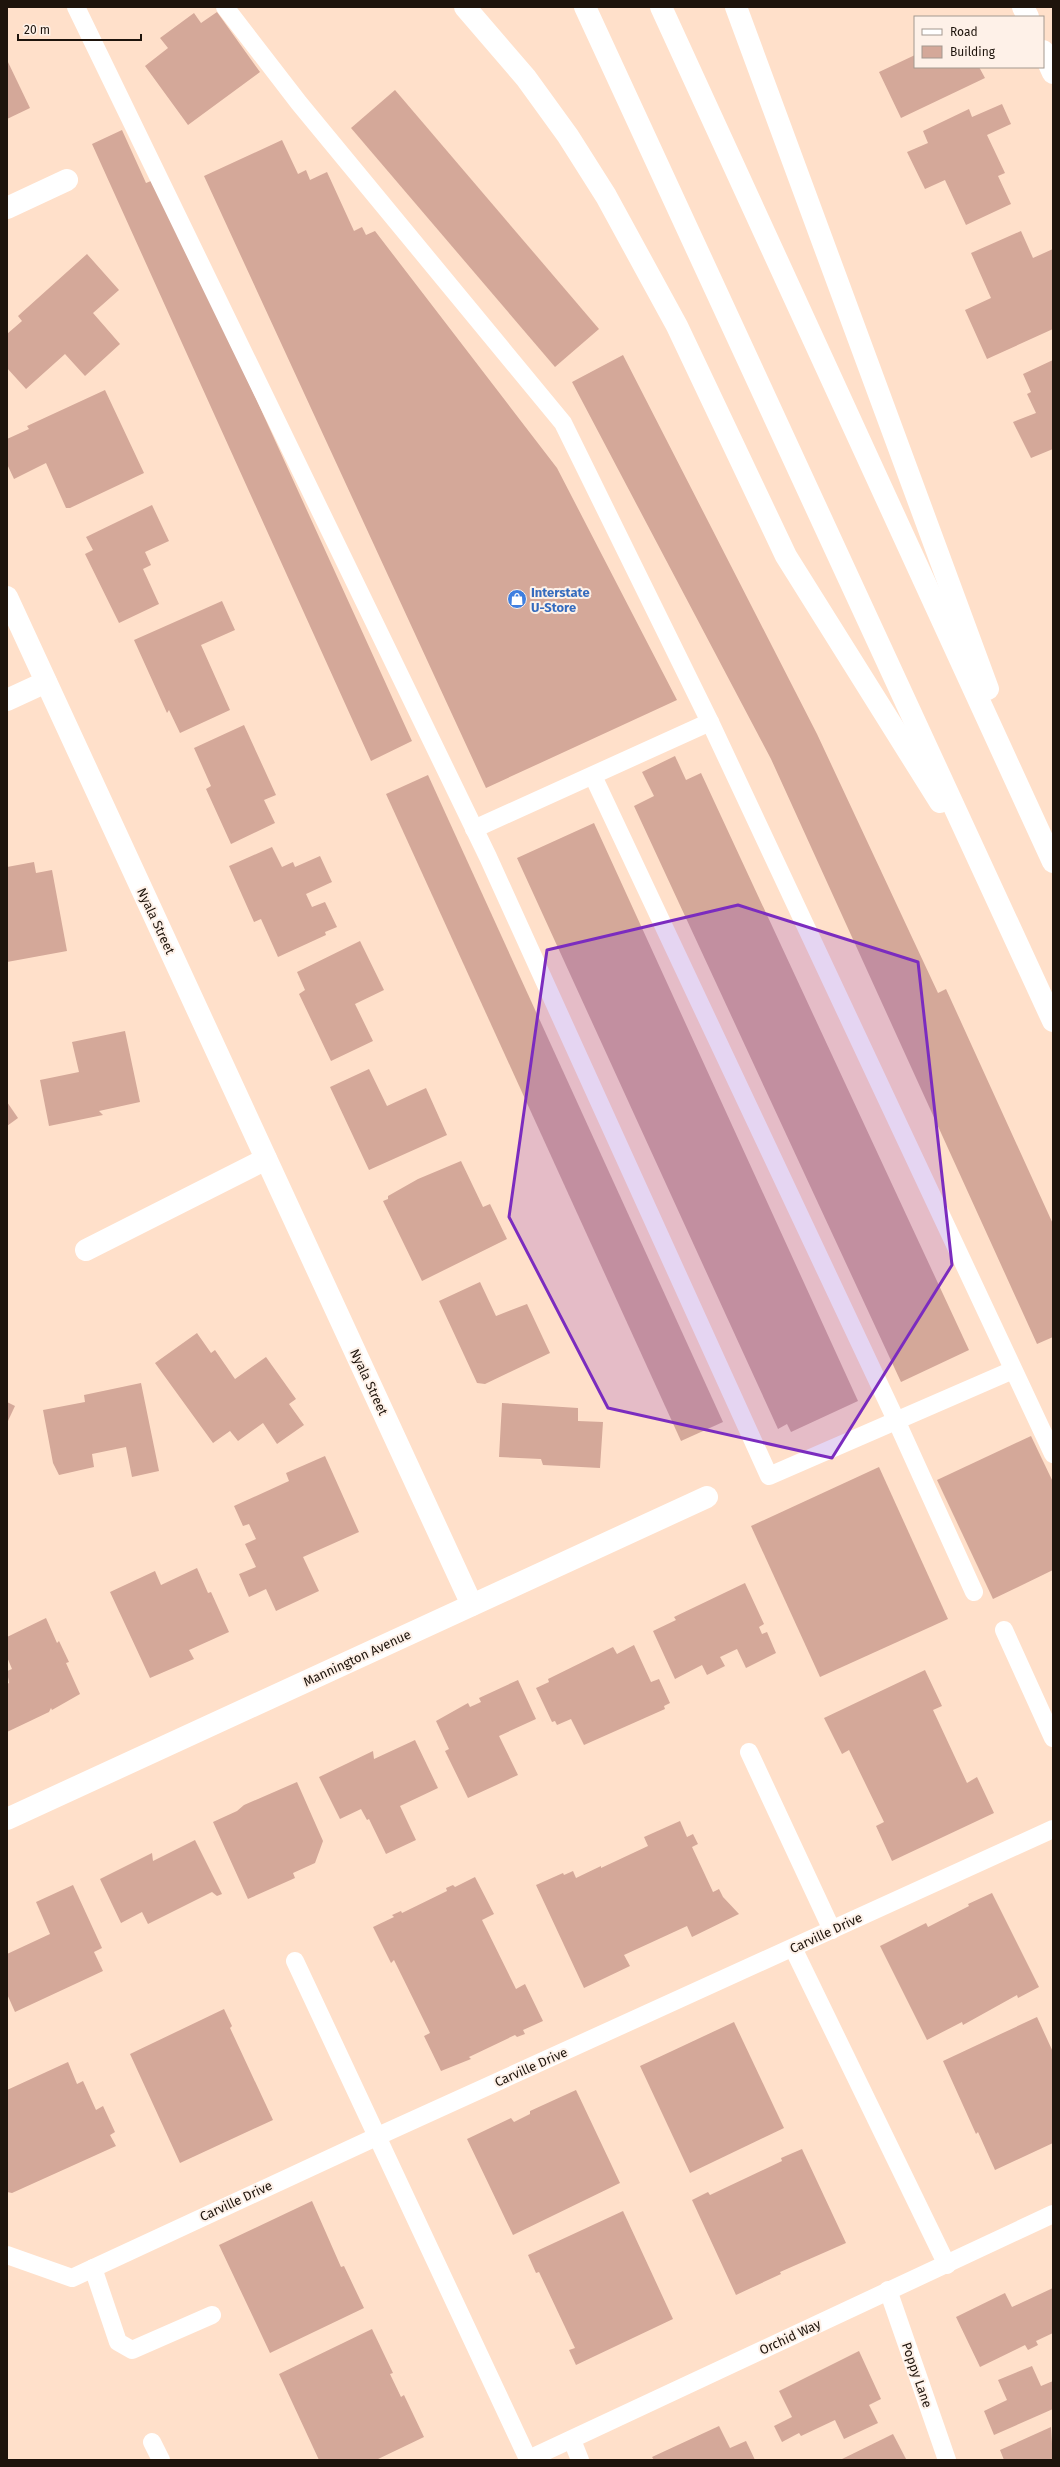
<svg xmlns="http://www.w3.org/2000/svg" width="1060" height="2467" font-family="'Fira Sans',sans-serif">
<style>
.building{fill:#d4a899}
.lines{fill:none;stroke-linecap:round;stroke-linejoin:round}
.service{stroke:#fff;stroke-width:18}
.minor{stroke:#fff;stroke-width:22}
.motorway{stroke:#fff;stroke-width:22}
.marked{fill:#7b2cbf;fill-opacity:0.2;stroke:#7b2cbf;stroke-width:3;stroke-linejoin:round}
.labels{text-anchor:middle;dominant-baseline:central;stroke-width:4;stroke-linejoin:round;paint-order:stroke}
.shop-label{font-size:13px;font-weight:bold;fill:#366cbe;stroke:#fef1e8;text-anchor:start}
.street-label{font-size:13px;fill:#1e140c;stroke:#fef1e8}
</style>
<rect width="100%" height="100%" fill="#ffe0ca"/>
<!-- building -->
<g class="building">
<polygon points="217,12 260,72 188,125 145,66 168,48 160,38 194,13 201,23"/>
<polygon points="915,55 915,67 979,67 985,78 901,118 879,72"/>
<polygon points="7,60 30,108 7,119"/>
<polygon points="395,90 599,329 555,367 351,128"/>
<polygon points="1002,104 1011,124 987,135 1005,173 998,176 1011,204 966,225 945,180 925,189 907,152 928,143 923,131 969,109 972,117"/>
<polygon points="122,130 146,183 156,179 412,741 371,761 92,144"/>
<polygon points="282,140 298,174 306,170 310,180 327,172 354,231 362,227 366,235 375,231 557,468 677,700 486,788 204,176"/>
<polygon points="1021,231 1033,258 1053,249 1053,329 987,359 965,310 991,298 971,253"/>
<polygon points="87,254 119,290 93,313 120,344 85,376 65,354 26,389 7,368 7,334 22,321 18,316"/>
<polygon points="623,355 817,734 938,993 946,989 1053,1224 1053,1337 1037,1344 771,759 572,382"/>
<polygon points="1053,360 1053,449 1031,458 1013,422 1036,413 1027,394 1031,392 1023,374"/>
<polygon points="105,390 144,473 70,508 66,508 46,463 14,479 7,464 7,439 29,429 27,426"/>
<polygon points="152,505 169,541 145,552 151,565 143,569 159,604 119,623 85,554 93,550 86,537"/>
<polygon points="222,601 235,630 201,645 230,710 180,733 169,710 167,713 134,640"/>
<polygon points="244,725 276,795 264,800 275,823 231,844 206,789 211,786 194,748"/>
<polygon points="675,756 686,780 701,773 969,1350 901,1382 634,806 654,796 642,772"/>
<polygon points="428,775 723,1422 681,1441 386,794"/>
<polygon points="594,823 858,1401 791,1432 787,1424 778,1429 517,858"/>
<polygon points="272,847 282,867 293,862 295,867 320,856 332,882 306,894 312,907 325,902 337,927 325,932 326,935 278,957 261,919 254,922 229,866"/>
<polygon points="34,862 36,873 52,870 67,951 7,962 7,867"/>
<polygon points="360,941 384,990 355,1004 373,1041 331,1061 299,994 305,990 297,972"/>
<polygon points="125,1031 140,1102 99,1111 103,1115 49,1126 40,1080 79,1072 72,1042"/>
<polygon points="369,1069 387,1106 426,1088 447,1135 369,1170 330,1087"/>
<polygon points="7,1102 18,1118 7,1126"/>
<polygon points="461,1161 483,1207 490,1204 507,1239 422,1281 383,1201 388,1199 388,1196 418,1179"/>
<polygon points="480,1282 496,1316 527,1304 550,1353 485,1384 477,1383 439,1301"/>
<polygon points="197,1333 211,1353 215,1350 235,1379 266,1357 296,1399 289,1404 304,1425 277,1444 263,1423 238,1441 230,1431 213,1443 155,1363"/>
<polygon points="141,1383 159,1471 132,1477 126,1447 92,1454 94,1467 59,1475 53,1463 43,1410 85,1402 84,1395"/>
<polygon points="7,1402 15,1406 7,1423"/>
<polygon points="502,1403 578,1408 578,1421 603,1422 600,1468 543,1465 541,1459 499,1457"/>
<polygon points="1031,1436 1053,1482 1053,1570 993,1599 937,1480"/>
<polygon points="325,1456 359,1532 303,1557 319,1591 276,1611 266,1589 249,1597 239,1574 256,1567 245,1544 256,1539 249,1524 243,1526 234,1506 289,1481 286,1473"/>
<polygon points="879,1467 948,1619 820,1677 751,1526"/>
<polygon points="197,1568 208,1593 211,1592 229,1632 189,1650 194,1659 150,1678 110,1592 155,1571 161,1585"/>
<polygon points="745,1583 764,1624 759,1627 762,1634 767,1632 776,1653 746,1668 737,1649 720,1657 725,1666 707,1675 702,1665 675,1679 653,1631 676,1620 674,1617"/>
<polygon points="46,1618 57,1643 59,1641 69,1662 66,1663 80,1694 52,1710 51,1708 49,1712 7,1732 7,1684 9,1683 7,1671 12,1669 7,1657 7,1637"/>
<polygon points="634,1645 651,1682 659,1679 670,1703 664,1706 665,1709 584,1745 571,1719 557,1725 555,1721 552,1722 536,1688 549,1682 548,1679 613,1647 617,1654"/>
<polygon points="925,1670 942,1706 933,1710 967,1783 977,1777 994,1813 892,1861 876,1826 884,1822 849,1750 842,1754 824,1718"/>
<polygon points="518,1680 536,1719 499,1736 518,1775 468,1798 445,1751 449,1749 436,1721 468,1703 470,1707 481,1702 479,1698"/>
<polygon points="415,1740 438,1788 400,1806 416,1840 386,1854 369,1819 367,1820 361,1809 340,1819 319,1777 373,1751 374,1759"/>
<polygon points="297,1782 323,1841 315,1863 293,1873 295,1878 248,1899 213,1822 237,1811 244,1805"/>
<polygon points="680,1821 687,1837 693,1834 698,1844 692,1847 713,1892 719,1889 723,1897 739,1914 692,1937 687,1926 624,1955 630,1966 584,1988 536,1885 563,1873 564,1875 573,1871 576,1878 601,1866 601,1868 648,1846 644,1837"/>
<polygon points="195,1840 222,1894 217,1896 212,1892 148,1924 142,1912 121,1923 100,1879 152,1853 153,1861"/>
<polygon points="475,1877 494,1914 482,1920 516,1989 525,1984 543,2021 523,2030 525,2034 517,2037 515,2035 469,2057 471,2059 441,2071 424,2036 430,2033 394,1960 391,1963 373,1927 394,1917 392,1915 401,1911 402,1913 447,1891 446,1888 453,1885 455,1887"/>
<polygon points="73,1885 102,1948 94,1952 103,1971 15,2012 7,1994 7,1954 50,1934 36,1902"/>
<polygon points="992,1893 1039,1987 1018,1998 1017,1995 963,2025 962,2022 927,2040 880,1946 926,1923 928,1927 969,1906 968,1904"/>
<polygon points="224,2009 232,2026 230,2028 273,2120 180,2163 130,2054"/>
<polygon points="1037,2017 1053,2052 1053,2143 995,2170 978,2132 976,2134 943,2061"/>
<polygon points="734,2022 784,2128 690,2173 640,2066"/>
<polygon points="68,2062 77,2084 83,2081 96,2110 103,2106 115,2132 110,2135 116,2146 12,2193 7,2192 7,2090"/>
<polygon points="576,2090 620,2183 513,2235 467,2139 511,2118 514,2122 530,2114 530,2111"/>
<polygon points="802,2149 846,2243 780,2272 781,2274 736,2295 692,2200 708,2192 710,2195 782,2161 781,2158"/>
<polygon points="312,2201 341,2267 344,2266 364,2308 270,2353 219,2245"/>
<polygon points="623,2211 673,2319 576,2365 569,2350 575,2348 539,2272 536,2273 528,2255"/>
<polygon points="1053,2288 1053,2333 1036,2341 1038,2345 1028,2350 1025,2345 980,2367 956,2317 1005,2293 1012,2307"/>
<polygon points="372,2329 393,2373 390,2374 401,2397 404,2395 424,2437 376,2460 319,2460 279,2374"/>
<polygon points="859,2351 881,2399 869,2405 878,2423 844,2439 835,2420 801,2436 799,2433 782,2442 774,2426 792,2417 779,2391"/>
<polygon points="1032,2366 1041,2386 1053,2381 1053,2409 994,2435 984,2411 1007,2400 998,2380"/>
<polygon points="719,2426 730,2448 746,2441 755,2460 654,2460 652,2457"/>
<polygon points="1051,2427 1053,2460 1004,2460 1000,2450"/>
<polygon points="893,2434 906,2459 840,2460"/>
</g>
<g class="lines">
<!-- service -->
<g class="service">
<polyline points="76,7 488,857 769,1476 1013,1370"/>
<polyline points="225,7 299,103 563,423 710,722 1053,1454"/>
<polyline points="593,776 896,1420 974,1592"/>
<polyline points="474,829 710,722"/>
<polyline points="1004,1630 1053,1738"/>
<polyline points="749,1752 832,1930"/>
<polyline points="793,1948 947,2265"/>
<polyline points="295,1961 528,2459"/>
<polyline points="7,2255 72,2278 376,2137 1053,1829"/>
<polyline points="93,2268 118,2342 132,2350 212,2315"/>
<polyline points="888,2290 947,2460"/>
<polyline points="572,2440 580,2460"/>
<polyline points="152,2442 161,2460"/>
<polyline points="527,2460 1053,2214"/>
</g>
<!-- minor -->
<g class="minor">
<polyline points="1023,7 1028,17"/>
<polyline points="1043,51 1053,73"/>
<polyline points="7,208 67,180"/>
<polyline points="7,597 472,1605"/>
<polyline points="7,700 46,682"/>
<polyline points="86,1250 266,1159"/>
<polyline points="7,1819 707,1497"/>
</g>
<!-- motorway -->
<g class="motorway">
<polyline points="465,7 526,78 568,136 606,196 677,326 786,556 940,802"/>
<polyline points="585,7 1053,1021"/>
<polyline points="661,7 1053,862"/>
<polyline points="736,7 988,689"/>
</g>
</g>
<!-- marked area -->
<path class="marked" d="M 738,905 L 918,962 L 952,1265 L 832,1458 L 608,1408 L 509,1217 L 547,950 Z"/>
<!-- icons -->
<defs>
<g id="shop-disc" transform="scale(1)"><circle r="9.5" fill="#3f7fe0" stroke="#fef1e8"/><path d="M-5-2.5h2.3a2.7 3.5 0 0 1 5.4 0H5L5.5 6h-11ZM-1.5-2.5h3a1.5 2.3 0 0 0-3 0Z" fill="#fff"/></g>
</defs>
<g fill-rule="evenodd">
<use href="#shop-disc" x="517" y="599"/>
</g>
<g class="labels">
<!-- shop labels -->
<g class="shop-label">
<text x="531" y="592">Interstate<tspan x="531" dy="15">U-Store</tspan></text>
</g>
<!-- street labels -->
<g class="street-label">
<text transform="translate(156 921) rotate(65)">Nyala Street</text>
<text transform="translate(369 1382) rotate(65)">Nyala Street</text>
<text transform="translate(357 1658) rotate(-25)">Mannington Avenue</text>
<text transform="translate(826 1933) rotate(-25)">Carville Drive</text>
<text transform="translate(531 2067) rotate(-24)">Carville Drive</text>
<text transform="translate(236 2201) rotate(-25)">Carville Drive</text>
<text transform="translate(790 2337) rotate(-25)">Orchid Way</text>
<text transform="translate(917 2375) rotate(71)">Poppy Lane</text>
</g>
</g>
<!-- border -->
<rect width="1060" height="2467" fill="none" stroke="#1e140c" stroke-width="16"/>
<!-- legend -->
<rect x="914" y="16" width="130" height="52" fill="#fef1e8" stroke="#a49990"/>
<rect x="922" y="29" width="20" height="6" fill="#ffffff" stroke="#a49990"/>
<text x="950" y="36" font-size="12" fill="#1e140c">Road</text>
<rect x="922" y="46" width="20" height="12" fill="#d4a899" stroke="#a49990"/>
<text x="950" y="56" font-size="12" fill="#1e140c">Building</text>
<!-- scale -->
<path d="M18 34v6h123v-6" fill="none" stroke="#1e140c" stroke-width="2"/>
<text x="24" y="34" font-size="12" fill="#1e140c" stroke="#fef1e8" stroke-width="3" paint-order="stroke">20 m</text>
</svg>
